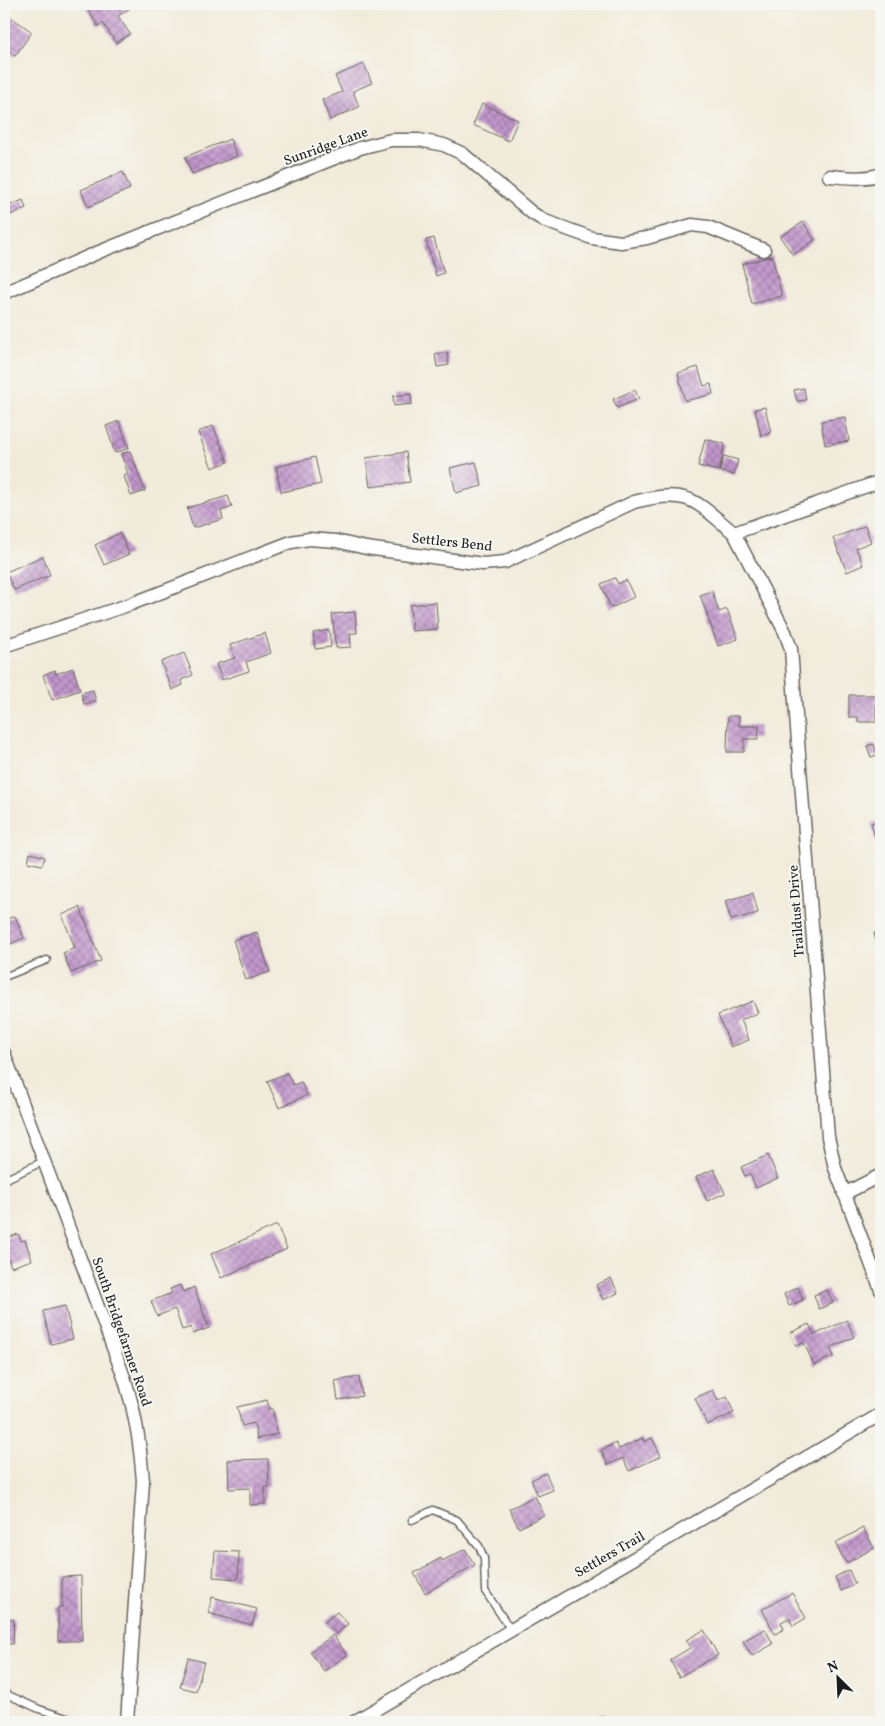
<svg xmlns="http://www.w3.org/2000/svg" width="885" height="1726" font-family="Vollkorn,serif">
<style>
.building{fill:url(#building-cross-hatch)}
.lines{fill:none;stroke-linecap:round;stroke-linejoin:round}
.lane-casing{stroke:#67645e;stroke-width:9}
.street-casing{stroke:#67645e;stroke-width:15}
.lane{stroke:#fff;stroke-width:6}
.street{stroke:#fff;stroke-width:12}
.labels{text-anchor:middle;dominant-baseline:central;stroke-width:4;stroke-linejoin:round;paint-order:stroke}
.street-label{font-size:14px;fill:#1c1c1c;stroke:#f6f6f2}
</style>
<defs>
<pattern id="building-cross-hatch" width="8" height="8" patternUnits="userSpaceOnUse" patternTransform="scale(1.25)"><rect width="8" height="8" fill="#c297cc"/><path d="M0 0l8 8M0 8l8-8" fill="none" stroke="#9d7aa5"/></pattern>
</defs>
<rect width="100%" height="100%" fill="#f6f6f2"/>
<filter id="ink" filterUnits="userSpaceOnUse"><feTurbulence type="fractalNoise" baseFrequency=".02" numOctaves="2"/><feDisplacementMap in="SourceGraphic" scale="10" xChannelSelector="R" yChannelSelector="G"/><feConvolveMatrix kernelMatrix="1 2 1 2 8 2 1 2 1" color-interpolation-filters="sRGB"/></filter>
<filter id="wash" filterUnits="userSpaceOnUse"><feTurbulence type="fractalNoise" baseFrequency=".0096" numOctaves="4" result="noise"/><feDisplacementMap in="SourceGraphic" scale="20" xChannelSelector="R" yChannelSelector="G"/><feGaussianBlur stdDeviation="1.12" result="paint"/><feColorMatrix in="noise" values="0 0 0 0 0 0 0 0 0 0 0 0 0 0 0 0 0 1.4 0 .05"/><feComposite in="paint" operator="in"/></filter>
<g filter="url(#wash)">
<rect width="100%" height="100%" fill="#f1ebda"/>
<g id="blocks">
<!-- building -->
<g class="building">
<polygon points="84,4 127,4 130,8 118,16 130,34 116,43 103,23 98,26"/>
<polygon points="4,12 32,32 15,56 4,48"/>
<polygon points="364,64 372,83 353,91 359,107 330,120 322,100 342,92 335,76"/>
<polygon points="482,104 518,120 509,141 473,125"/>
<polygon points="230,139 237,156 192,174 185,157"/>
<polygon points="123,172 130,189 88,207 81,190"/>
<polygon points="23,200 26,208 6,217 9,224 4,226 4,208"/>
<polygon points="803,222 815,240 793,255 780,237"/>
<polygon points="434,238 444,273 436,276 426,240"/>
<polygon points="772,256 782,296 752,304 742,264"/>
<polygon points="447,352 449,365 437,367 435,354"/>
<polygon points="698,367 704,386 711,384 713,394 685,401 678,373"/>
<polygon points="804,388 806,400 797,401 794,390"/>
<polygon points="635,390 639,399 617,408 613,399"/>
<polygon points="411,394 412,404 394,406 393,396"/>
<polygon points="765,407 771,433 761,436 755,409"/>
<polygon points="845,417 849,441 825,445 821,421"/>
<polygon points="119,421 129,448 115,453 106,426"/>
<polygon points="213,426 228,462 212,468 198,432"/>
<polygon points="705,439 725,444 719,471 698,466"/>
<polygon points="130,451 145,491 131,496 124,476 128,474 121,454"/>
<polygon points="406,452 410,482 370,487 366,458"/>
<polygon points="724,456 738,460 734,475 720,471"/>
<polygon points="315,457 321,484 281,492 276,467"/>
<polygon points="476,462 482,486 456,493 450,468"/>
<polygon points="228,496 232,507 221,511 223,519 193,528 187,508"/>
<polygon points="865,526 871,542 856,548 863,565 847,572 833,538"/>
<polygon points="120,533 129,554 104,565 95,545"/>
<polygon points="43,556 50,575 14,590 6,572"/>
<polygon points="615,578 618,584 626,580 634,597 611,608 601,584"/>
<polygon points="712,591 719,612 727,609 738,639 718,646 700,595"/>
<polygon points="436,602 438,629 412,631 410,605"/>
<polygon points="355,612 357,633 350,633 351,647 336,648 332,614"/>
<polygon points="329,630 331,647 315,649 313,633"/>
<polygon points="265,633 271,653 246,662 249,671 222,680 216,664 235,658 230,645"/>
<polygon points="184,653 193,675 181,680 183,685 172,690 161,662"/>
<polygon points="73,668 80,690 52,700 43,675 55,670 56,674"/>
<polygon points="93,690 96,701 84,704 81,693"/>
<polygon points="849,695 876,695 876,722 858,722 858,717 849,717"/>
<polygon points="728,716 739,716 739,726 759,726 758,739 744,739 744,752 727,752"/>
<polygon points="874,744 877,755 871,757 867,746"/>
<polygon points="881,820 881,847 878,848 871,823"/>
<polygon points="30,853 45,857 42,865 28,862"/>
<polygon points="753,893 758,913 731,920 725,901"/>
<polygon points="80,907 101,961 71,973 63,953 75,948 62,915"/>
<polygon points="15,916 24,938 4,947 4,920"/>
<polygon points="257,932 270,972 246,980 233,940"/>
<polygon points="881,932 881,961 880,961 874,933"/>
<polygon points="753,1001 758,1013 741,1020 749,1040 731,1047 718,1015"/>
<polygon points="287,1073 293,1085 301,1082 307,1095 279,1108 267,1081"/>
<polygon points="768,1155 778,1178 756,1188 750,1174 745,1176 741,1167"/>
<polygon points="714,1169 725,1193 707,1201 696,1177"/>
<polygon points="277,1225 287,1249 221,1278 211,1254"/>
<polygon points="18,1234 21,1241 25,1240 32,1260 11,1267 6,1251 4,1252 4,1239"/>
<polygon points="611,1278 618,1293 603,1300 596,1285"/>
<polygon points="180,1285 183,1292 194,1287 209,1328 193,1334 191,1327 182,1330 175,1309 157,1316 151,1301 172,1293 170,1289"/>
<polygon points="798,1287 803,1300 789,1306 784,1294"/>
<polygon points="827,1290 833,1303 819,1309 814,1295"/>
<polygon points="65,1306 73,1339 51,1344 43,1311"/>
<polygon points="847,1320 854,1337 830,1348 834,1356 814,1365 804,1343 796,1346 790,1333 809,1324 814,1335"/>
<polygon points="359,1377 362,1396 338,1400 335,1381"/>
<polygon points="713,1390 718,1401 727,1397 734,1413 707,1425 695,1398"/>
<polygon points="267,1400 269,1409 272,1408 278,1434 257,1439 254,1423 242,1426 237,1407"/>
<polygon points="643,1438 644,1442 652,1438 661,1456 629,1471 623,1458 608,1465 601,1450 616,1443 619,1449"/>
<polygon points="268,1459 269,1487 265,1487 265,1504 250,1505 250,1488 229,1489 228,1460"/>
<polygon points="546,1473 553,1490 538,1496 531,1480"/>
<polygon points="535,1496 544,1515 519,1528 509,1509"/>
<polygon points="863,1528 874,1548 846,1563 835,1543"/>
<polygon points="465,1549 475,1565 425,1593 414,1573 441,1558 442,1561"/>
<polygon points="215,1551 239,1552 238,1579 213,1577"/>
<polygon points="849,1570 855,1584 841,1591 835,1577"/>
<polygon points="81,1576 82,1641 58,1641 58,1607 62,1607 62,1577"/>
<polygon points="792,1593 806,1618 793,1626 789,1618 781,1622 784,1629 775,1634 762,1609"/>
<polygon points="212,1597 257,1609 252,1625 208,1613"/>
<polygon points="337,1612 348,1624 336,1634 325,1622"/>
<polygon points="4,1618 14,1619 13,1644 4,1644"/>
<polygon points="765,1629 773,1644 752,1656 743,1641"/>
<polygon points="704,1630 718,1655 679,1677 670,1660 690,1648 686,1640"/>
<polygon points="333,1635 347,1655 324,1671 310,1652"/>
<polygon points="188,1658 204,1662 196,1691 180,1687"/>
<polygon points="604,1715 607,1722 587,1722"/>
</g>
</g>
</g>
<g filter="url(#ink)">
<use href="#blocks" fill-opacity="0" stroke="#67645e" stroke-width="1"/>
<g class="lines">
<!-- lane casing -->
<g class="lane-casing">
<g id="lane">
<polyline points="4,977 47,960"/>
<polyline points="4,1180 44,1161"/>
<polyline points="412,1520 433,1510 457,1520 479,1546 484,1558 485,1591 511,1630"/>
<polyline points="4,1693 39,1709 79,1722"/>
</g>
</g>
<!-- street casing -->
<g class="street-casing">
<g id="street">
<path d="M 829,176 C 846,177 865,180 881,174"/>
<polyline points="4,293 99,252 360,148 391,140 419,140 444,145 463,154 532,213 545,221 592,238 621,242 647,238 692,225 708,227 764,250"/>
<polyline points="734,533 785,632 791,649 828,1137 835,1168 881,1290"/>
<path d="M 4,646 L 131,604 L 291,542 L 309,539 L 336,541 L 366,548 L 483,564 L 505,562 L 634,502 C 689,488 694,500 734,533 L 881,481"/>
<path d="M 4,1053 L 125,1380 C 136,1415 140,1444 143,1481 L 127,1722"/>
<polyline points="844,1194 881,1175"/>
<polyline points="354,1722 881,1414"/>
</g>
</g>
<!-- lane -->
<use href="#lane" class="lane"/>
<!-- street -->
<use href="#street" class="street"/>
</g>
</g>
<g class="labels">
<!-- street labels -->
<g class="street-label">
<text transform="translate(326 147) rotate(-20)">Sunridge Lane</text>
<text transform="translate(452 543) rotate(6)">Settlers Bend</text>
<text transform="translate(797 911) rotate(-94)">Traildust Drive</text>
<text transform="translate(121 1332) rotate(71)">South Bridgefarmer Road</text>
<text transform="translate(610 1555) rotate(-30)">Settlers Trail</text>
</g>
</g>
<!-- margin -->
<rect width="885" height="1726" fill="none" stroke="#f6f6f2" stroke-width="20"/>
<!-- north arrow -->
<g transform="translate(838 1678) rotate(336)" stroke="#f6f6f2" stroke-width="4" paint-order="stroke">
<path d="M0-4L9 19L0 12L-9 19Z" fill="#1c1c1c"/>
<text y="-8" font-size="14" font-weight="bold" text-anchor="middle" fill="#1c1c1c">N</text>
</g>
</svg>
